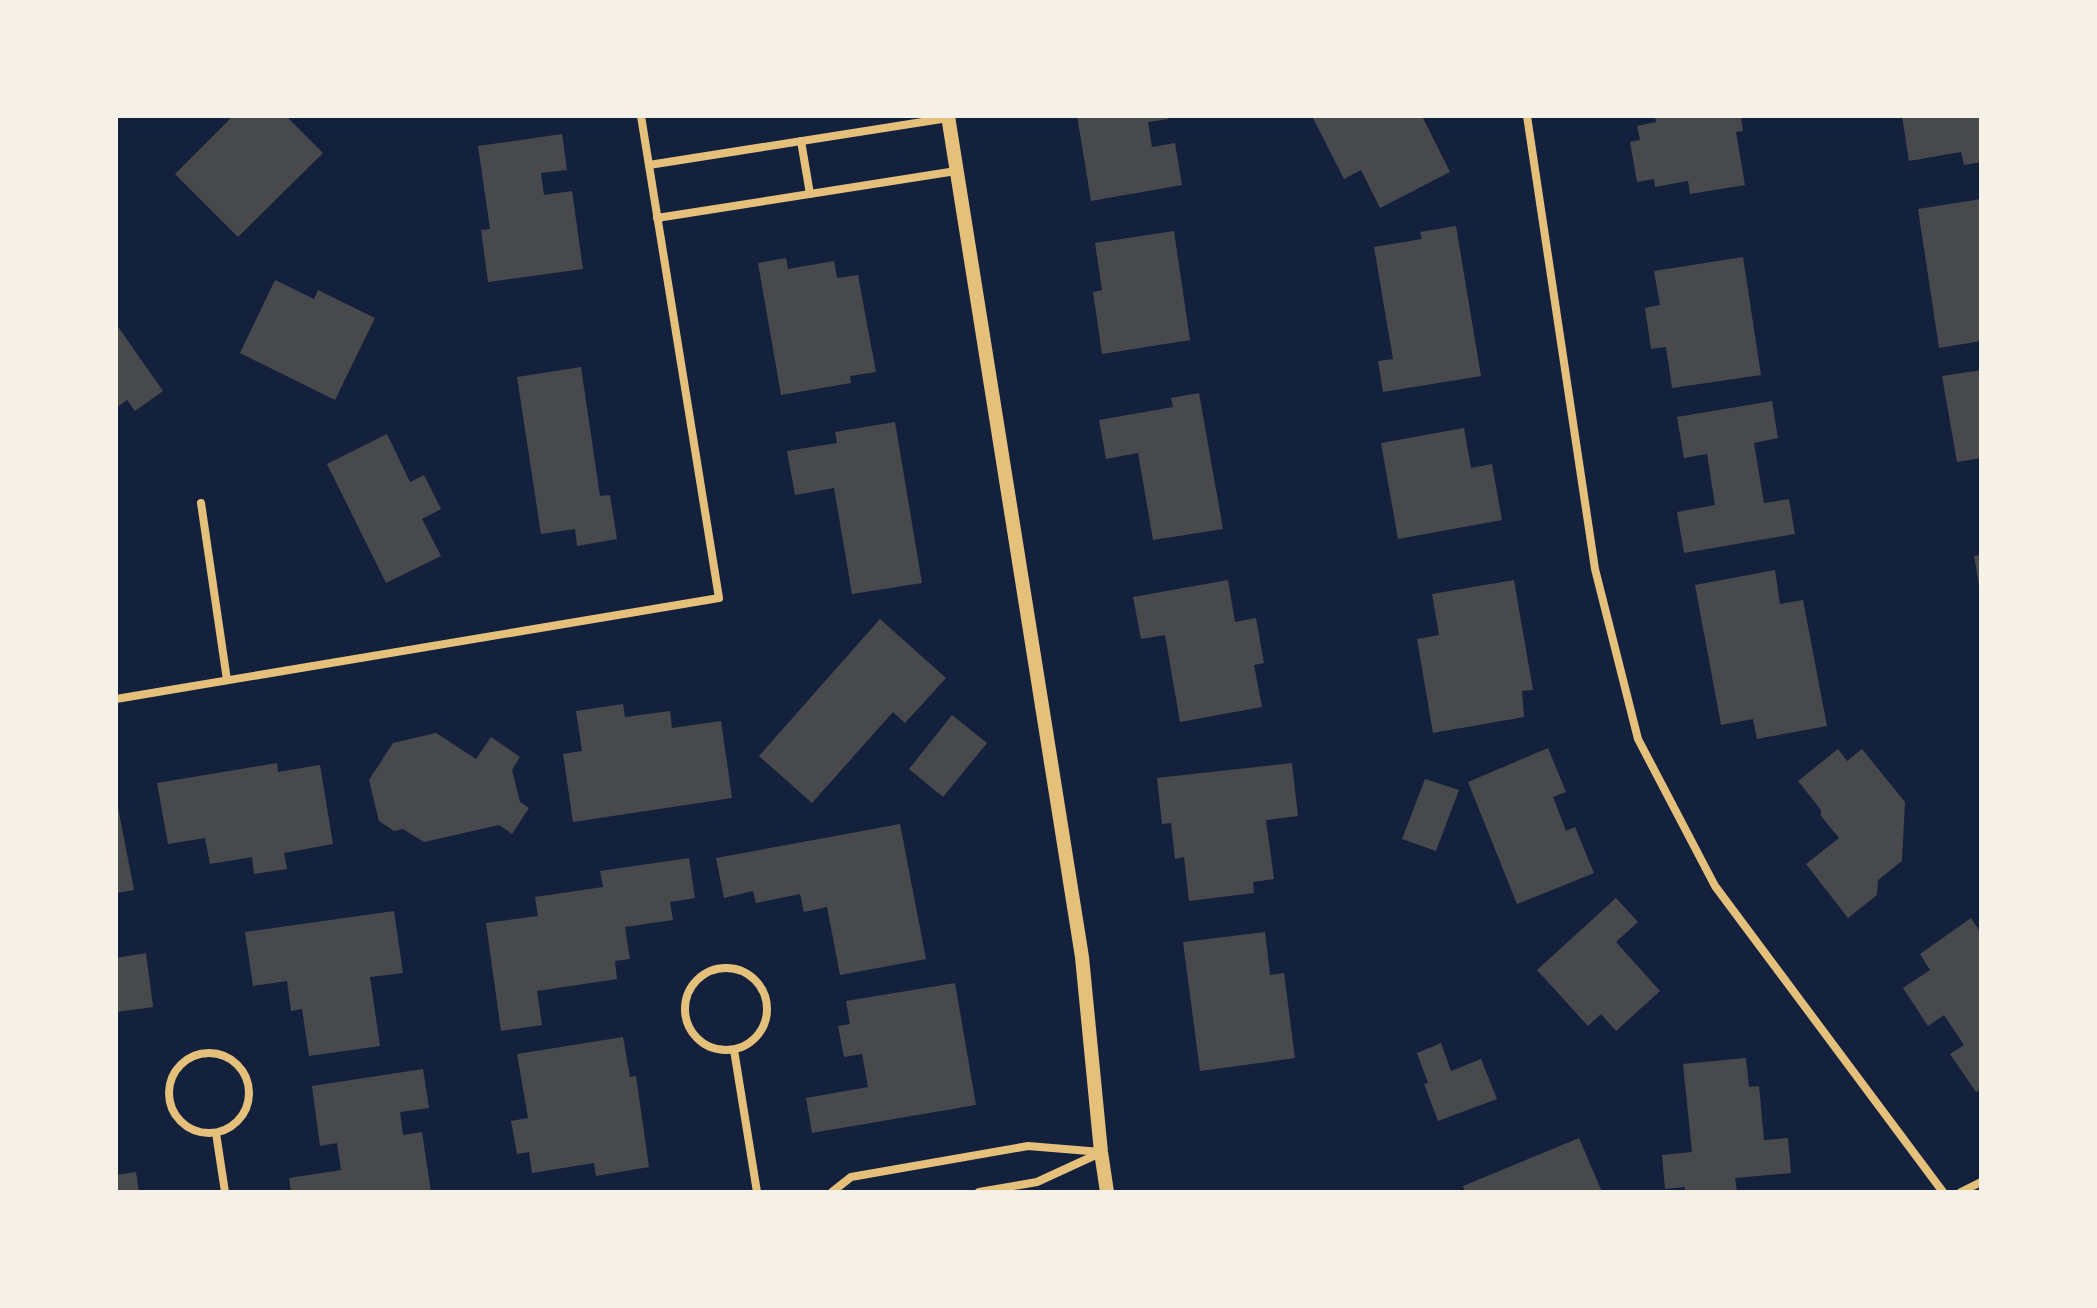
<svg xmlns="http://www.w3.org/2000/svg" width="2097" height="1308" font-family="Barlow,sans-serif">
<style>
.building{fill:#48494c}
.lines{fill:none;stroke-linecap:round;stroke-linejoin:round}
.minor{stroke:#e5c07b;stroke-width:8}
.tertiary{stroke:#e5c07b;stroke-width:14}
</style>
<rect width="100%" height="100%" fill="#14213d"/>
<!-- building -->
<g class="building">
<polygon points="233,116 286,116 323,153 238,237 175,174"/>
<polygon points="1077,116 1168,116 1168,119 1148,122 1152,147 1175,143 1182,185 1091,201"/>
<polygon points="1312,116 1422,116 1450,172 1380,208 1361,170 1344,179"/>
<polygon points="1655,116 1741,116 1743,131 1736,132 1745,185 1690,194 1688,181 1655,187 1654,179 1637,182 1630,142 1640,140 1637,126 1656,122"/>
<polygon points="1902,116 1981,116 1981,162 1964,165 1961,152 1909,161"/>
<polygon points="562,134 567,170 541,173 544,195 572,191 583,269 488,282 481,230 490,229 478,146"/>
<polygon points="1981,199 1981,341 1939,348 1918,209"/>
<polygon points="1456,226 1481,376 1383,392 1378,361 1393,359 1374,247 1422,239 1420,232"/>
<polygon points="1174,231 1190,340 1102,354 1093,292 1102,290 1095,243"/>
<polygon points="1743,257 1761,375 1672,388 1666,347 1651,349 1645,308 1660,305 1654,271"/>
<polygon points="786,258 788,269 834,261 837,278 858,275 876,372 850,376 851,383 781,395 758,263"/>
<polygon points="275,280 314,299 318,290 375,318 335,400 240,353"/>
<polygon points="116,324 163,391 135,411 127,400 116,408"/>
<polygon points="581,367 600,496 610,495 617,539 577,546 575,529 541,534 517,377"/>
<polygon points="1981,370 1981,458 1957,462 1942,376"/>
<polygon points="1199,393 1223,529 1153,540 1138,453 1106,459 1099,420 1173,407 1171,398"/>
<polygon points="1772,401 1778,438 1754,443 1764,503 1789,499 1795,534 1684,553 1677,512 1715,505 1707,454 1684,458 1677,417"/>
<polygon points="895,422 922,583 852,594 834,488 795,495 787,451 837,443 835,432"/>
<polygon points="1464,428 1471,468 1492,464 1502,520 1398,539 1381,443"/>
<polygon points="387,434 410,482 424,475 441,509 422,519 441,556 386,583 327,464"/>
<polygon points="1981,555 1981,584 1979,585 1974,556"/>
<polygon points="1775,570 1780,604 1803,600 1827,726 1757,739 1753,719 1721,725 1695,585"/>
<polygon points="1228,580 1235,622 1256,618 1264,663 1254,665 1262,707 1180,722 1165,635 1141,639 1133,597"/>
<polygon points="1514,580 1533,690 1522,691 1524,717 1433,733 1417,639 1439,635 1432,594"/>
<polygon points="880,619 946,678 905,723 893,712 812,803 759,756"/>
<polygon points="623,704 625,717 670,711 672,728 721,721 732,798 573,822 563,754 582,751 576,711"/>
<polygon points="952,715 987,743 943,797 909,769"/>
<polygon points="436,733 476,759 491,737 520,757 512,770 520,802 529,808 512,834 499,825 424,842 403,829 394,831 379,821 369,780 393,743"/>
<polygon points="1548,748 1566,792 1553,797 1566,831 1575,827 1594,873 1517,904 1468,782"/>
<polygon points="1838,749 1847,761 1862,749 1905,802 1902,861 1878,880 1877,895 1848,918 1806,864 1839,838 1821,816 1821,810 1798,781"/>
<polygon points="277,763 278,772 320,765 333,844 284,853 287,869 254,874 252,857 210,864 205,838 168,844 157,783"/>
<polygon points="1292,763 1298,816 1266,820 1274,879 1253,882 1254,893 1189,901 1184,857 1175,859 1171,823 1162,824 1157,778"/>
<polygon points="1425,779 1459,790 1436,851 1402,839"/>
<polygon points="116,797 134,890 116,893"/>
<polygon points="900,824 926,959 840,975 827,907 804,912 800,894 756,903 753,891 724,898 716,858"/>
<polygon points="689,858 695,898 670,902 673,920 625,927 630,959 615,961 617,979 537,991 542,1025 501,1031 486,923 538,916 535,897 603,887 600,871"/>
<polygon points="1616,898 1638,922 1616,942 1660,991 1616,1031 1601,1014 1588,1026 1537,970"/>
<polygon points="394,911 403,973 370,977 380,1046 309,1056 302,1009 291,1011 287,981 253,986 245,932"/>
<polygon points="1971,918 1981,933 1981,1089 1976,1092 1950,1054 1964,1045 1944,1015 1928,1026 1903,988 1930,970 1920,954"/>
<polygon points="1265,932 1270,975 1284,973 1295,1058 1200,1071 1183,942"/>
<polygon points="146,953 153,1007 116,1012 116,958"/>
<polygon points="955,983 976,1105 812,1133 806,1098 868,1087 862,1054 844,1057 838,1026 850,1024 846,1001"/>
<polygon points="623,1037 630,1077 636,1076 649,1167 596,1176 594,1163 532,1173 529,1152 517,1154 511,1121 528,1118 517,1054"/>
<polygon points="1441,1043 1451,1071 1481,1059 1497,1099 1438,1121 1424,1084 1428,1083 1417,1053"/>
<polygon points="1746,1058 1749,1087 1759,1086 1764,1140 1788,1138 1791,1173 1735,1178 1737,1192 1685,1192 1685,1187 1665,1189 1662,1155 1692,1152 1683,1064"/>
<polygon points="423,1069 429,1108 400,1112 403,1135 422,1132 431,1192 291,1192 289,1178 341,1170 337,1143 320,1146 312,1086"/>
<polygon points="1579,1138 1602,1192 1465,1192 1463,1186"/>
<polygon points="136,1172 139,1192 116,1192 116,1175"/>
</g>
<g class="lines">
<!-- minor -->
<g class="minor">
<polyline points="1527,116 1595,569 1638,739 1715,886 1943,1192"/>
<polyline points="801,141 810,194"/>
<polyline points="649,165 948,118"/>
<polyline points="657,218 956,171"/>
<polyline points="201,503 227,680"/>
<polyline points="116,699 719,598 641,116"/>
<circle cx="726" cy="1009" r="41"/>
<polyline points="734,1050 757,1192"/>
<circle cx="209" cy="1093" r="40"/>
<polyline points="216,1133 225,1192"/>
<polyline points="832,1192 851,1177 1028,1146 1101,1152"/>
<polyline points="979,1192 1037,1182 1100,1153"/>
<polyline points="1961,1192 1981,1182"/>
</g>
<!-- tertiary -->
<polyline class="tertiary" points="948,116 1082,957 1101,1152 1107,1192"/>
</g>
<!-- border -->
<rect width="2097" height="1308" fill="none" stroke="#f6f1e7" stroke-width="236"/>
</svg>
